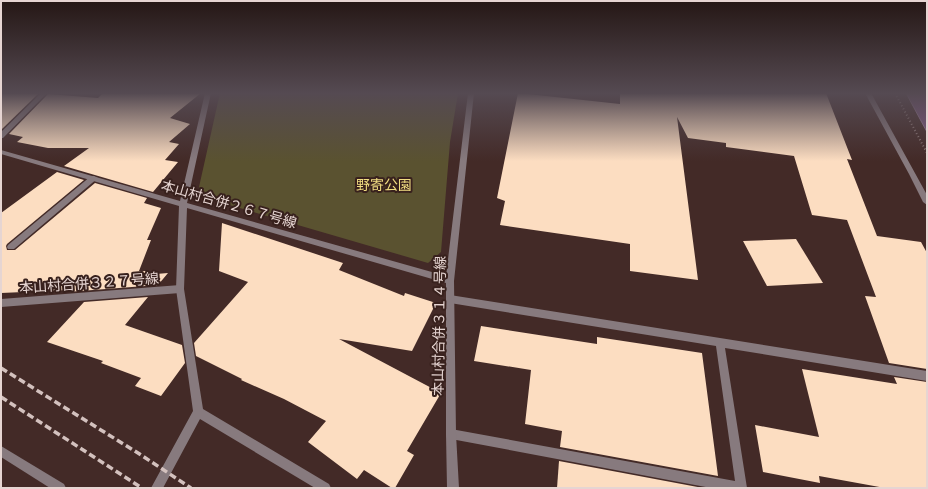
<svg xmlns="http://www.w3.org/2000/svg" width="928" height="489" font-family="'DejaVu Sans','Noto Sans JP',sans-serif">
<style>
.green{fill:#5a5230}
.water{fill:#825b89;stroke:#a0809f}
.building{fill:#fcddc1}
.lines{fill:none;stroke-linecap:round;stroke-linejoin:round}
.path{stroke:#927d7a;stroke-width:2;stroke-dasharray:1 2.5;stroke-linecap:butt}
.service{fill:#877a7e;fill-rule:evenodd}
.minor{fill:#877a7e;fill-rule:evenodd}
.tertiary{fill:#877a7e;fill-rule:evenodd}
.rail{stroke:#d3c1be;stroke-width:3.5;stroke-dasharray:7 3.5;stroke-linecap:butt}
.labels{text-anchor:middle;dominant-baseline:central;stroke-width:4;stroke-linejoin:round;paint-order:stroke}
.park-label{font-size:14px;fill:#f2de82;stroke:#38211d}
.street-label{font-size:14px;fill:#e6d5d2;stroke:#38211d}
</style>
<rect width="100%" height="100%" fill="#432a27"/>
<!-- green -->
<polygon class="green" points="220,93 458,93 450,142 441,252 428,263 209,199 199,187"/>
<!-- water -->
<polygon class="water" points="906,93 927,93 927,132"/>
<!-- building -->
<g class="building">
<polygon points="1,93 39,93 1,130"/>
<polygon points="103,93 201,93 170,118 190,124 169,142 179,144 165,160 178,162 153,192 64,166 89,148 48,148 17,142 23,137 9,134 48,94 98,98"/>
<polygon points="518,93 620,104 620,93 826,93 852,160 847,159 877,236 921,242 927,253 927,369 889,363 865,296 876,297 847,220 812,215 794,156 726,147 726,143 688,138 677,117 698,280 630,271 630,244 500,225 505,201 497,198"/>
<polygon points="57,172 84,180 7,244 6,246 7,250 15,250 95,183 147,198 144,203 161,208 147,240 151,240 139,271 146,271 144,275 168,273 158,285 67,292 69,290 1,293 1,213"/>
<polygon points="222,223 343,263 339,270 404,296 405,293 436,303 412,351 339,339 441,393 407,451 414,455 395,488 392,488 364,470 357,479 308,442 326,421 284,399 241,380 242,379 196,356 194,343 248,282 219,271"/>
<polygon points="796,239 823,283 767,286 743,241"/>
<polygon points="148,297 125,325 182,345 185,363 161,396 135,386 141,378 101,363 103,361 47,342 84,302"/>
<polygon points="481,326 597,344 597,337 702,353 718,476 560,447 562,431 525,424 531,370 474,361"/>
<polygon points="802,369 897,384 894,377 927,382 927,488 885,488 819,476 820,483 763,472 755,425 819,437"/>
<polygon points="559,461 703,488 557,488"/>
</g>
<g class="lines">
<!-- path -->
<polyline class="path" points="895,93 927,153"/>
<!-- service -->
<g class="service">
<polygon points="91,176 94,176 98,178 14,249 8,249 7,247 8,245"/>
<polygon points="180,285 183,286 184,289 183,292 180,293 1,307 1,299"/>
<polygon points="450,295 927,371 927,381 725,348 747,488 711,488 451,439 447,438 446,434 447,430 451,429 735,481 716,346 450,303 447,302 446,299 447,296"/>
</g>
<!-- minor -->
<g class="minor">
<polygon points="41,93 47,93 3,138 1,138 1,132"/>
<polygon points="205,93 211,93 187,203 446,276 468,93 474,93 454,281 456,434 459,488 447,488 446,434 446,283 187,208 184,289 203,409 329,484 331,488 315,488 200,419 163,488 151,488 193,411 176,289 179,206 1,154 1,150 180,201"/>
<polygon points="1,446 64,484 66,488 50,488 1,457"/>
</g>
<!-- tertiary -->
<polygon class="tertiary" points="865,93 871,93 927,195 927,205 923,202 909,174"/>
<!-- rail -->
<g class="rail">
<polyline points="1,368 138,453 191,488"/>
<polyline points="1,397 142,488"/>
</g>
</g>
<!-- sky -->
<linearGradient id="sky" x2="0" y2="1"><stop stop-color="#251715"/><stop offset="0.58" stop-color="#554a52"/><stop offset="1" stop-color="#554a52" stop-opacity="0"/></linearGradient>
<rect width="928" height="161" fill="url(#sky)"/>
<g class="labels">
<!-- park labels -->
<g class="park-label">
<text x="384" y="185">野寄公園</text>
</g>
<!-- street labels -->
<g class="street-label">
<text transform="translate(229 204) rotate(16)">本山村合併２６７号線</text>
<text transform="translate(89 283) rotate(-4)">本山村合併３２７号線</text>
<text transform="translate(439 326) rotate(-89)">本山村合併３１４号線</text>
</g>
</g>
<!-- border -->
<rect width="928" height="489" fill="none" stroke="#e6d5d2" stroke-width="4"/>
</svg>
